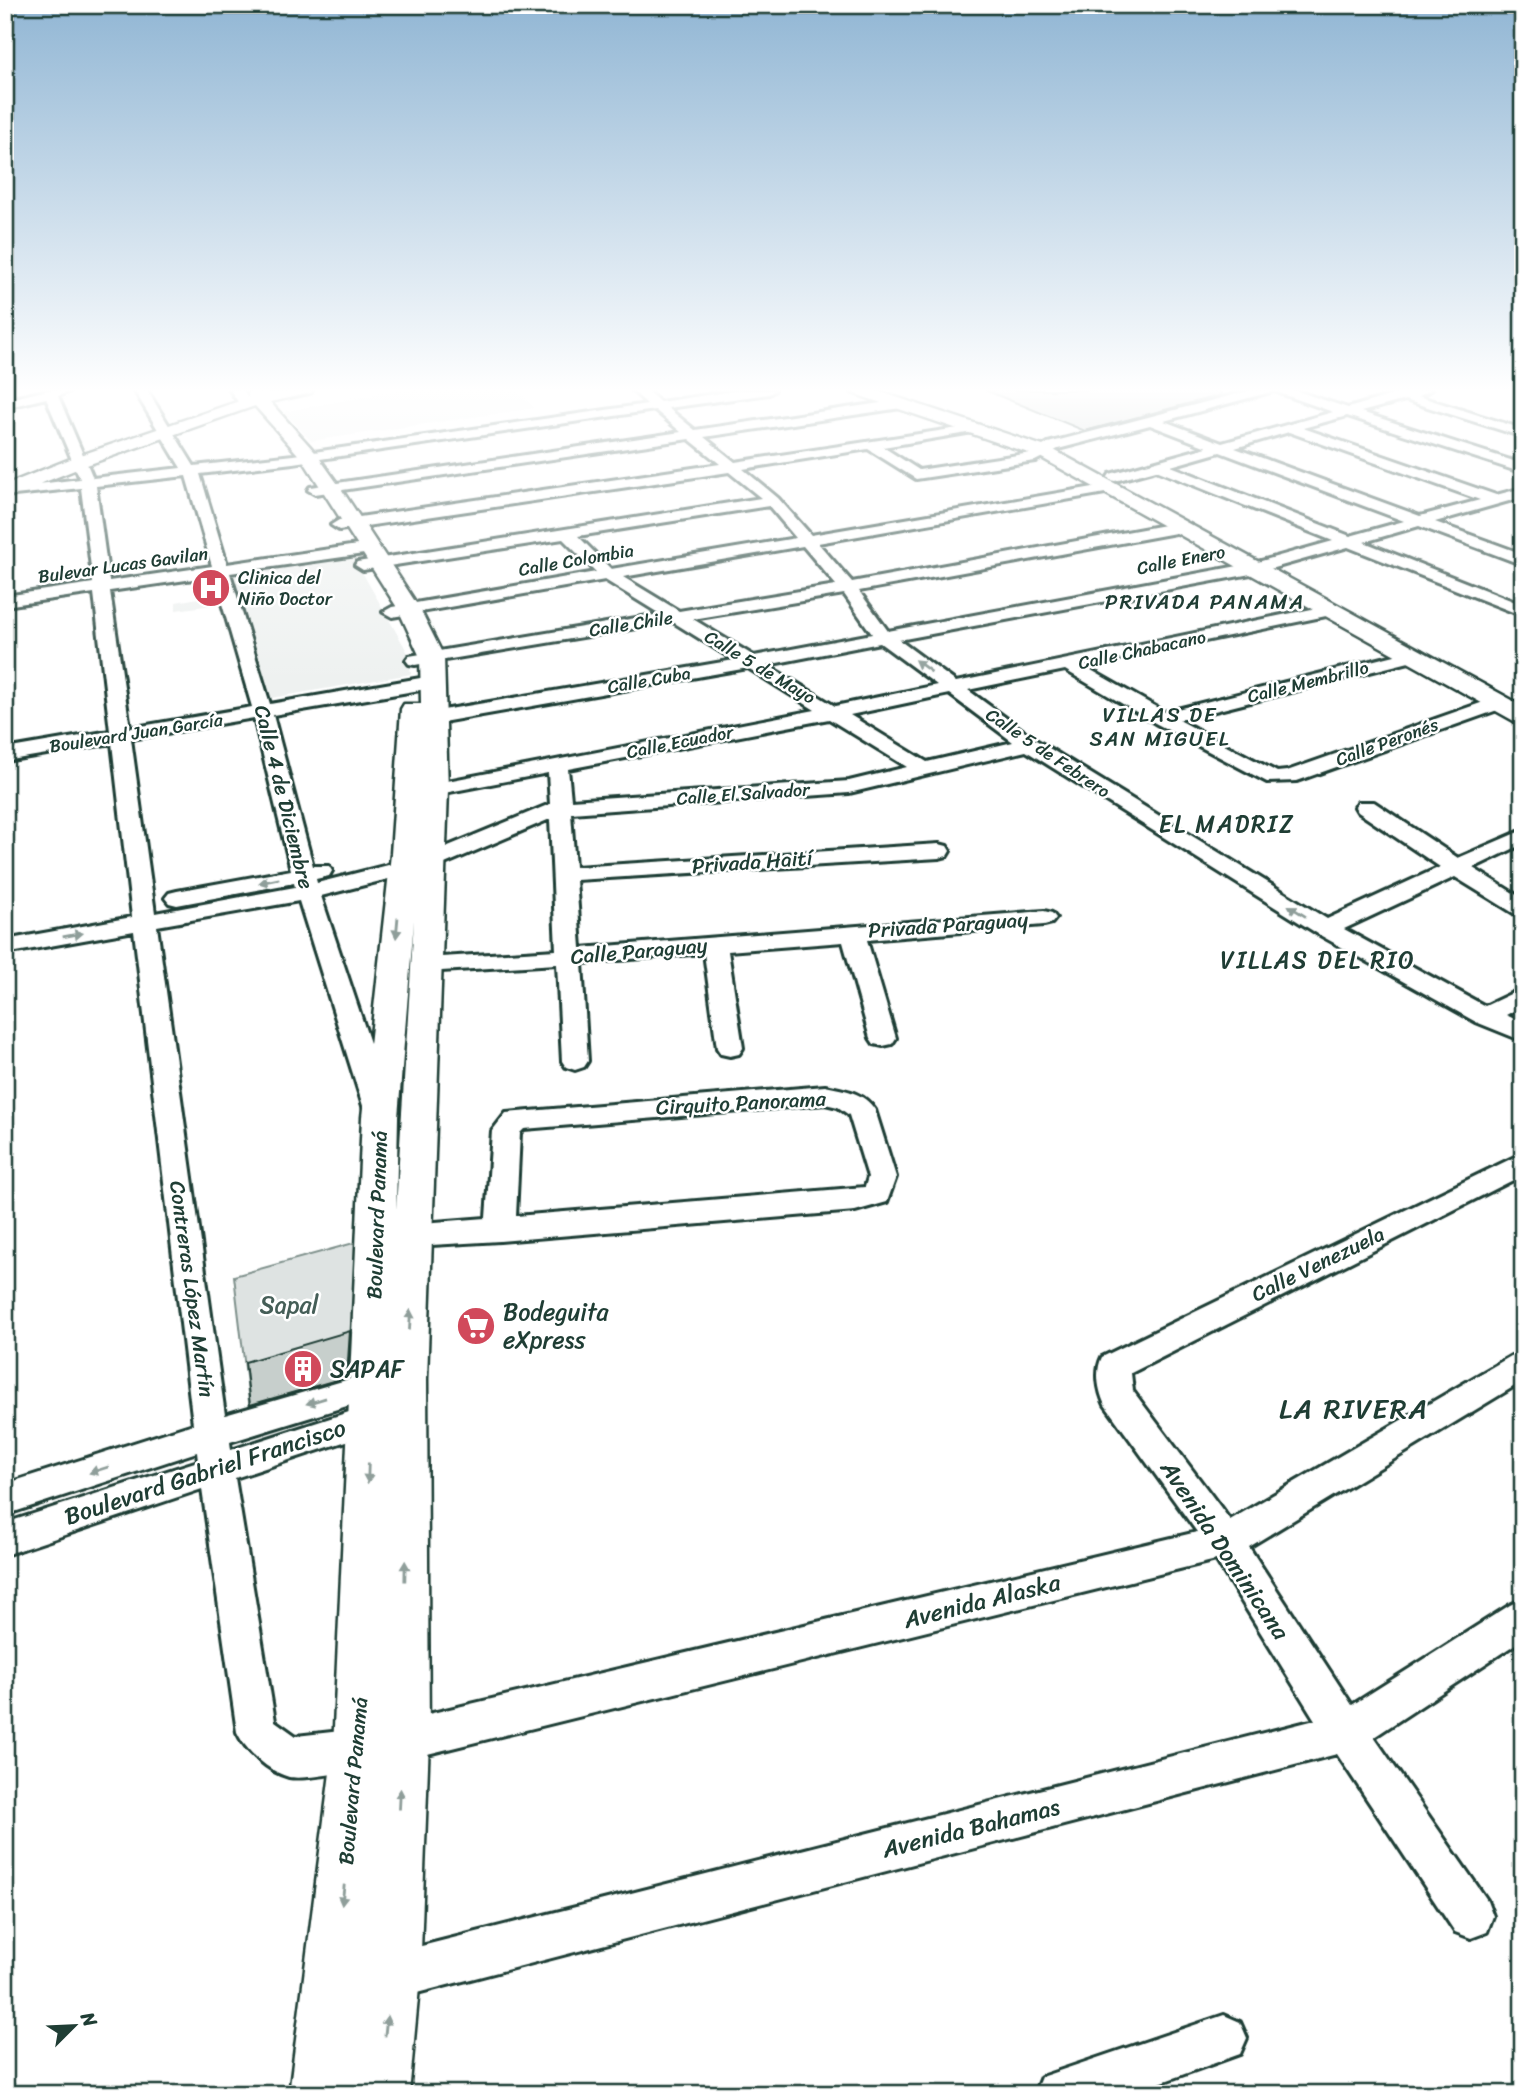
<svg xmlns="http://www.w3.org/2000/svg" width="1528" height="2099" font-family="Sriracha,sans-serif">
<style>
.built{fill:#eef1f0}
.green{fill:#dee3e2;stroke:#7e908b;stroke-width:2}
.building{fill:#c7cfcc;stroke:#1f3d34;stroke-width:2}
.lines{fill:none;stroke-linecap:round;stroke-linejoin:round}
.minor-casing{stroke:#1f3d34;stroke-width:6}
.tertiary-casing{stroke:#1f3d34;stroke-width:5}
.minor{fill:#fff;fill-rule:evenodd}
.tertiary{fill:#fff;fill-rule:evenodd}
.oneway{fill:#8f9e9a}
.labels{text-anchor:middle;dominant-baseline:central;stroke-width:5;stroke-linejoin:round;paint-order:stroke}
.far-street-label{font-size:18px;fill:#1f3d34;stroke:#fff}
.far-poi-label{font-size:18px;fill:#1f3d34;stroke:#fff;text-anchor:start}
.far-quarter-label{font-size:21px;letter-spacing:2px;fill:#1f3d34;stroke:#fff}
.street-label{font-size:21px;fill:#1f3d34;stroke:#fff}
.quarter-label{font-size:24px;letter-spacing:2px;fill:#1f3d34;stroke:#fff}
.near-park-label{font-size:24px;fill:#455e57;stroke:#fff}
.near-poi-label{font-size:24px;fill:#1f3d34;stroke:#fff;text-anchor:start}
.near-street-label{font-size:24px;fill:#1f3d34;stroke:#fff}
.near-quarter-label{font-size:28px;letter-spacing:2px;fill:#1f3d34;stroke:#fff}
</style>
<rect width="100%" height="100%" fill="#fff"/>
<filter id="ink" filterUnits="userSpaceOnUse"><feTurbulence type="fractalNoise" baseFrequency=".0143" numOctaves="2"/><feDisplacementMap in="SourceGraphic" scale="14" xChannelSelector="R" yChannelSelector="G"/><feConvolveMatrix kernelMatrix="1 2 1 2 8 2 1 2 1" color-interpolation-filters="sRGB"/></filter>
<g filter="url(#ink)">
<!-- built -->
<g class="built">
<polygon points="397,390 517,390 534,408 311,441 284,412"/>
<polygon points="354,558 408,653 411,674 271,698 234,575"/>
<polygon points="221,575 228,603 176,610 176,602 199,598 195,579"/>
</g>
<!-- green -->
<polygon class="green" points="368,1239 361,1376 250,1410 234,1276"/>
<!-- building -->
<g class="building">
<polygon points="985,390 1220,390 1221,395 1085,431"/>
<polygon points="350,1331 347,1377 250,1405 245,1362"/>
</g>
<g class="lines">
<!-- minor casing -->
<g class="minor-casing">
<g id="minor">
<path d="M 48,390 L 72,390 L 58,396 L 93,478 L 181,468 L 134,390 L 147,390 L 194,466 L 293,455 L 647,404 L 632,390 L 646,390 L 660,402 L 740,390 L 775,390 L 769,394 L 668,408 L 695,430 L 901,400 L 907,404 L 901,408 L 704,437 L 735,462 L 978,425 L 978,431 L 973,432 L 883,447 L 919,470 L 1031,453 L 1048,443 L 1252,390 L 1294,390 L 1348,408 L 1409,390 L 1431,390 L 1418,396 L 1523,429 L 1523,437 L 1405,400 L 1361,412 L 1523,464 L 1523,473 L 1347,416 L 1303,428 L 1496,495 L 1523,488 L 1523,497 L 1435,522 L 1523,554 L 1523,565 L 1419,526 L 1364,542 L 1523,605 L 1523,616 L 1348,547 L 1256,573 L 899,640 L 956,682 L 1331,605 L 1340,610 L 1331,615 L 1084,666 L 1165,712 L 1415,650 L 1421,651 L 1424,655 L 1421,659 L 1179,720 L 1277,772 L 1287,771 L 1492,699 L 1506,699 L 1509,703 L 1506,707 L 1297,781 L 1267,782 L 1155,723 L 1065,670 L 968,690 L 1036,740 L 1327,919 L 1440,867 L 1358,812 L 1355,807 L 1358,802 L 1374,802 L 1458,858 L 1523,830 L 1523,844 L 1473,868 L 1523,899 L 1523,916 L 1515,914 L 1455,877 L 1344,929 L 1485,1006 L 1523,988 L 1523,1006 L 1506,1015 L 1523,1023 L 1523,1041 L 1476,1022 L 1318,934 L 1026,751 L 849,793 L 571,813 L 575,867 L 939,844 L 947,846 L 950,851 L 947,856 L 939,858 L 576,880 L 581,948 L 1044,911 L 1052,913 L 1056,918 L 1052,923 L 1044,925 L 867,940 L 896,1038 L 892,1044 L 883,1046 L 874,1044 L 870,1038 L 843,942 L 728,951 L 743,1048 L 739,1054 L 730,1056 L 721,1054 L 717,1048 L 704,953 L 582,963 L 588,1061 L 584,1067 L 575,1070 L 566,1067 L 562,1061 L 557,964 L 425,972 L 416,970 L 413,965 L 416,960 L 425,958 L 556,950 L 550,819 L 440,866 L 321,896 L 392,1109 L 388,1116 L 378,1118 L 368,1116 L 364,1109 L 299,901 L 157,926 L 225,1415 L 384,1369 L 396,1373 L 401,1382 L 396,1391 L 230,1442 L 231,1450 L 383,1401 L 395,1405 L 400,1415 L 395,1425 L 235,1478 L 275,1721 L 296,1736 L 359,1729 L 403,1720 L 1197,1532 L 1105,1405 C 1098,1390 1095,1371 1102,1357 L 1523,1153 L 1523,1175 L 1131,1373 L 1133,1391 L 1230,1520 L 1511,1356 L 1523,1352 L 1523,1381 L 1249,1547 L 1352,1705 L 1510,1605 L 1523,1599 L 1523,1639 L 1374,1737 L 1487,1900 L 1493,1916 L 1487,1932 L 1471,1938 L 1455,1932 L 1337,1754 L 386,2001 L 370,1994 L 363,1978 L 370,1962 L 386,1955 L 1315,1720 L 1216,1560 L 403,1760 C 380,1765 309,1781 289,1777 C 269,1772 245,1750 237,1732 L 202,1489 L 5,1555 L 5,1523 L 198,1461 L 197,1452 L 5,1515 L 5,1484 L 193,1424 L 134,931 L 5,954 L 5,940 L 132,917 L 112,743 L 5,761 L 5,749 L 110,731 L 94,593 L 5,606 L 5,596 L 93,583 L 81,488 L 5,496 L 5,488 L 80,479 L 46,398 L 5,408 L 5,400 ZM 1274,391 L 1333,412 L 1222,443 L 1164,421 ZM 655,410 L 681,432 L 310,487 L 308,490 L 315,494 L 689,439 L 720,464 L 339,520 L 331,525 L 339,530 L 729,472 L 761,498 L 357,562 L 355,565 L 363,570 L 563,539 L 596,572 L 392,607 L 383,612 L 392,617 L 605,580 L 660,614 L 415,655 L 409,656 L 406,660 L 409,664 L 415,665 L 673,622 L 734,660 L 414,715 L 404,721 L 414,727 L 748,668 L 815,710 L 406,789 L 403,793 L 406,797 L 413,799 L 548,773 L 550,804 L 424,856 L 317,883 L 316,879 L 329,876 L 332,871 L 329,866 L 313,866 L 273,715 L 432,688 L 441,682 L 432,676 L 270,704 L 230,573 L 371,553 L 379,548 L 371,543 L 227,564 L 200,474 L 293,463 ZM 1150,425 L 1207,447 L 1110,474 L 1108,477 L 1110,480 L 1115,481 L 1156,470 L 1333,541 L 1254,563 L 888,631 L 859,591 L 1181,532 L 1189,527 L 1181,522 L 852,582 L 818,543 L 1111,492 L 1118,488 L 1111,484 L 811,535 L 778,498 L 743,469 L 868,449 L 916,479 L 1035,461 L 1058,449 ZM 1289,432 L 1480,500 L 1420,516 L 1235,448 ZM 1220,452 L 1404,521 L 1350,536 L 1171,466 ZM 186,476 L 212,566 L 109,581 L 96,486 ZM 769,506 L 796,538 L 611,569 L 578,536 ZM 803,546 L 836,585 L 679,611 L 623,577 ZM 214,576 L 252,707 L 130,728 L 110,591 ZM 844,594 L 872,634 L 754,656 L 693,619 ZM 880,643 L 937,685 L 835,706 L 767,665 ZM 949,694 L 1013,742 L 927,762 L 850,715 ZM 254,718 L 291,870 L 177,891 L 169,893 L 165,898 L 169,903 L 177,905 L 294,883 L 295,887 L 155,913 L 131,739 ZM 829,719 L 907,767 L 849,781 L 571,800 L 568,769 Z"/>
<polygon points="230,390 243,390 249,399 248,402 238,402"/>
<path d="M 825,1086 C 844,1090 864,1092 875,1110 L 896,1177 L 887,1202 L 855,1211 L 500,1241 L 397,1247 L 386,1244 L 382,1236 L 386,1228 L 397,1225 L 486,1218 L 492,1131 L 506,1113 ZM 825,1104 L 838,1107 L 849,1115 L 868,1177 L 865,1187 L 516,1216 L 520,1133 L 524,1129 Z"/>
<polygon points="1224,2015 1240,2022 1247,2038 1240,2054 1129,2094 1034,2094 1041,2077"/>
</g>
</g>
<!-- tertiary casing -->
<g class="tertiary-casing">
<g id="tertiary">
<path d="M 255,390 C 270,396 295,390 313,390 L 311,393 L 270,402 L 315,452 L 340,487 L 420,609 L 444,657 L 448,790 L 427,1379 L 429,1740 L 420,1977 L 409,2094 L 289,2094 L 333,1749 L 362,1117 L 391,854 L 401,709 L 404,704 L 421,704 L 420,657 L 398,609 L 303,460 L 255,406 L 87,465 L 5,498 L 5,485 L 75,457 L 248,398 L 248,392 ZM 414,920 L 396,1209 L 398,1117 Z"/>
<polygon points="850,390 875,390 1052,449 1523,706 1523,723 1514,721 1040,457 852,393"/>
</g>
</g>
<!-- minor -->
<use href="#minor" class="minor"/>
<!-- tertiary -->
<use href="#tertiary" class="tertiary"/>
</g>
<!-- one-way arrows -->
<defs><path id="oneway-solid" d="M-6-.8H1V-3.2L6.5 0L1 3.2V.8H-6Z" transform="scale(1.75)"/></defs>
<g class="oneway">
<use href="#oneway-solid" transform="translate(923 666) rotate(-144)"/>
<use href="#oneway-solid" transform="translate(269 881) rotate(169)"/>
<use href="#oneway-solid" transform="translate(1297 911) rotate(-148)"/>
<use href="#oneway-solid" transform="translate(397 928) rotate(95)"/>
<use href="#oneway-solid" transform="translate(73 935) rotate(-10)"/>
<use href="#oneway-solid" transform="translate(410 1320) rotate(-87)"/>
<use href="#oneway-solid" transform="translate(316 1401) rotate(163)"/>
<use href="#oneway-solid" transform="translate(99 1470) rotate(162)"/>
<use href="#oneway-solid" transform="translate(368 1473) rotate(92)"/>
<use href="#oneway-solid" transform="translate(405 1571) rotate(-89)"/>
<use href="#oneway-solid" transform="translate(400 1799) rotate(-87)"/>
<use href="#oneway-solid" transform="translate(343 1895) rotate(97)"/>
<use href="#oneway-solid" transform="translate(386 2026) rotate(-84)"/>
</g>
</g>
<!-- sky -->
<linearGradient id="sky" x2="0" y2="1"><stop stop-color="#91b6d4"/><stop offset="0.57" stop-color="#fff"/><stop offset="1" stop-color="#fff" stop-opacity="0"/></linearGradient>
<rect width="1528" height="684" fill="url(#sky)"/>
<!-- icons -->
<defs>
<g id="hospital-disc" transform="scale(2.0125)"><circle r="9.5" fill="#d1495b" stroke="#fff"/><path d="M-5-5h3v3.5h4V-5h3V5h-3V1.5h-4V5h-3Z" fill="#fff"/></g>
<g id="supermarket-disc" transform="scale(2.0125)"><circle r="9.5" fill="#d1495b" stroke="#fff"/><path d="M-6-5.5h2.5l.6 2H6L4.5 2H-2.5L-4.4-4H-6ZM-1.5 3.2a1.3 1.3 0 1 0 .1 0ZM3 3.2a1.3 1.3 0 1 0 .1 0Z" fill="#fff"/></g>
<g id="building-disc" transform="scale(2.0125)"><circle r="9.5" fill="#d1495b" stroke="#fff"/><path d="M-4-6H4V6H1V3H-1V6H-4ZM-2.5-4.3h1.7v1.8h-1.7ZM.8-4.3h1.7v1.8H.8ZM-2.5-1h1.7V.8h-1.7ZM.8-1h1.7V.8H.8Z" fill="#fff"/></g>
</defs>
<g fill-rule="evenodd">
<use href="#hospital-disc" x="211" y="588"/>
<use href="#supermarket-disc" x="476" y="1326"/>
<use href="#building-disc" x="303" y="1369"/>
</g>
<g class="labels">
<!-- far-street labels -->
<g class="far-street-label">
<text transform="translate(576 560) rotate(-10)">Calle Colombia</text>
<text transform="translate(1181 560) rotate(-11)">Calle Enero</text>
<text transform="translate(123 565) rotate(-8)">Bulevar Lucas Gavilan</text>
<text transform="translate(631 624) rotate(-9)">Calle Chile</text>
<text transform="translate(1142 650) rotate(-12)">Calle Chabacano</text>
<text transform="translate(760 667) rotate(31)">Calle 5 de Mayo</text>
<text transform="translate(649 680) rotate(-10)">Calle Cuba</text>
<text transform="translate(1308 682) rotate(-14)">Calle Membrillo</text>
<text transform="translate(136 733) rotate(-9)">Boulevard Juan García</text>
<text transform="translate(680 742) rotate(-11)">Calle Ecuador</text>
<text transform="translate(1387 742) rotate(-20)">Calle Peronés</text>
<text transform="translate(1048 753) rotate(34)">Calle 5 de Febrero</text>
<text transform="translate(743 794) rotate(-4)">Calle El Salvador</text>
</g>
<!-- far-poi labels -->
<g class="far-poi-label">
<text x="238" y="578">Clinica del<tspan x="238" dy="21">Niño Doctor</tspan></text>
</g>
<!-- far-quarter labels -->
<g class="far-quarter-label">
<text x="1205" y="602">PRIVADA PANAMA</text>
<text x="1160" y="715">VILLAS DE<tspan x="1160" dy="24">SAN MIGUEL</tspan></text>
</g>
<!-- street labels -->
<g class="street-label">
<text transform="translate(284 797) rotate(76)">Calle 4 de Diciembre</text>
<text transform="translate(752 862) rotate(-4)">Privada Haití</text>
<text transform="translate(948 925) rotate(-4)">Privada Paraguay</text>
<text transform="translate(639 951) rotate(-5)">Calle Paraguay</text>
<text transform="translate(741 1103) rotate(-3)">Cirquito Panorama</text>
<text transform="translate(377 1215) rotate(-88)">Boulevard Panamá</text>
<text transform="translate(1318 1264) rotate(-26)">Calle Venezuela</text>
<text transform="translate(192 1289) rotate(82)">Contreras López Martín</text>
<text transform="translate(353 1781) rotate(-85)">Boulevard Panamá</text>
</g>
<!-- quarter labels -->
<g class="quarter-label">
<text x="1227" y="824">EL MADRIZ</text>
<text x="1318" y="960">VILLAS DEL RIO</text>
</g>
<!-- near-park labels -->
<g class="near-park-label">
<text x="289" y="1305">Sapal</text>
</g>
<!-- near-poi labels -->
<g class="near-poi-label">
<text x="503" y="1312">Bodeguita<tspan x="503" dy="28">eXpress</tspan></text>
<text x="330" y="1369">SAPAF</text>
</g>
<!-- near-street labels -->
<g class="near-street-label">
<text transform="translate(205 1472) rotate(-18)">Boulevard Gabriel Francisco</text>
<text transform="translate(1225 1550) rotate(56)">Avenida Dominicana</text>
<text transform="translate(982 1601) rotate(-14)">Avenida Alaska</text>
<text transform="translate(971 1828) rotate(-14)">Avenida Bahamas</text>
</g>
<!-- near-quarter labels -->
<g class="near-quarter-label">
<text x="1354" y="1408">LA RIVERA</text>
</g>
</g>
<!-- margin -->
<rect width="1528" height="2099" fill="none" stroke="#fff" stroke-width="28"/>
<rect x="14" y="14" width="1500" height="2071" fill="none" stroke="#1f3d34" stroke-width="2.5" filter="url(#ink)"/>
<!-- north arrow -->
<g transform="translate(74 2026) rotate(66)" stroke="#ffffff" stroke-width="5" paint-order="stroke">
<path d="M0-5L12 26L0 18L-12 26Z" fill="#1f3d34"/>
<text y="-10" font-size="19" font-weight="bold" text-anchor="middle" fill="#1f3d34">N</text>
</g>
</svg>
